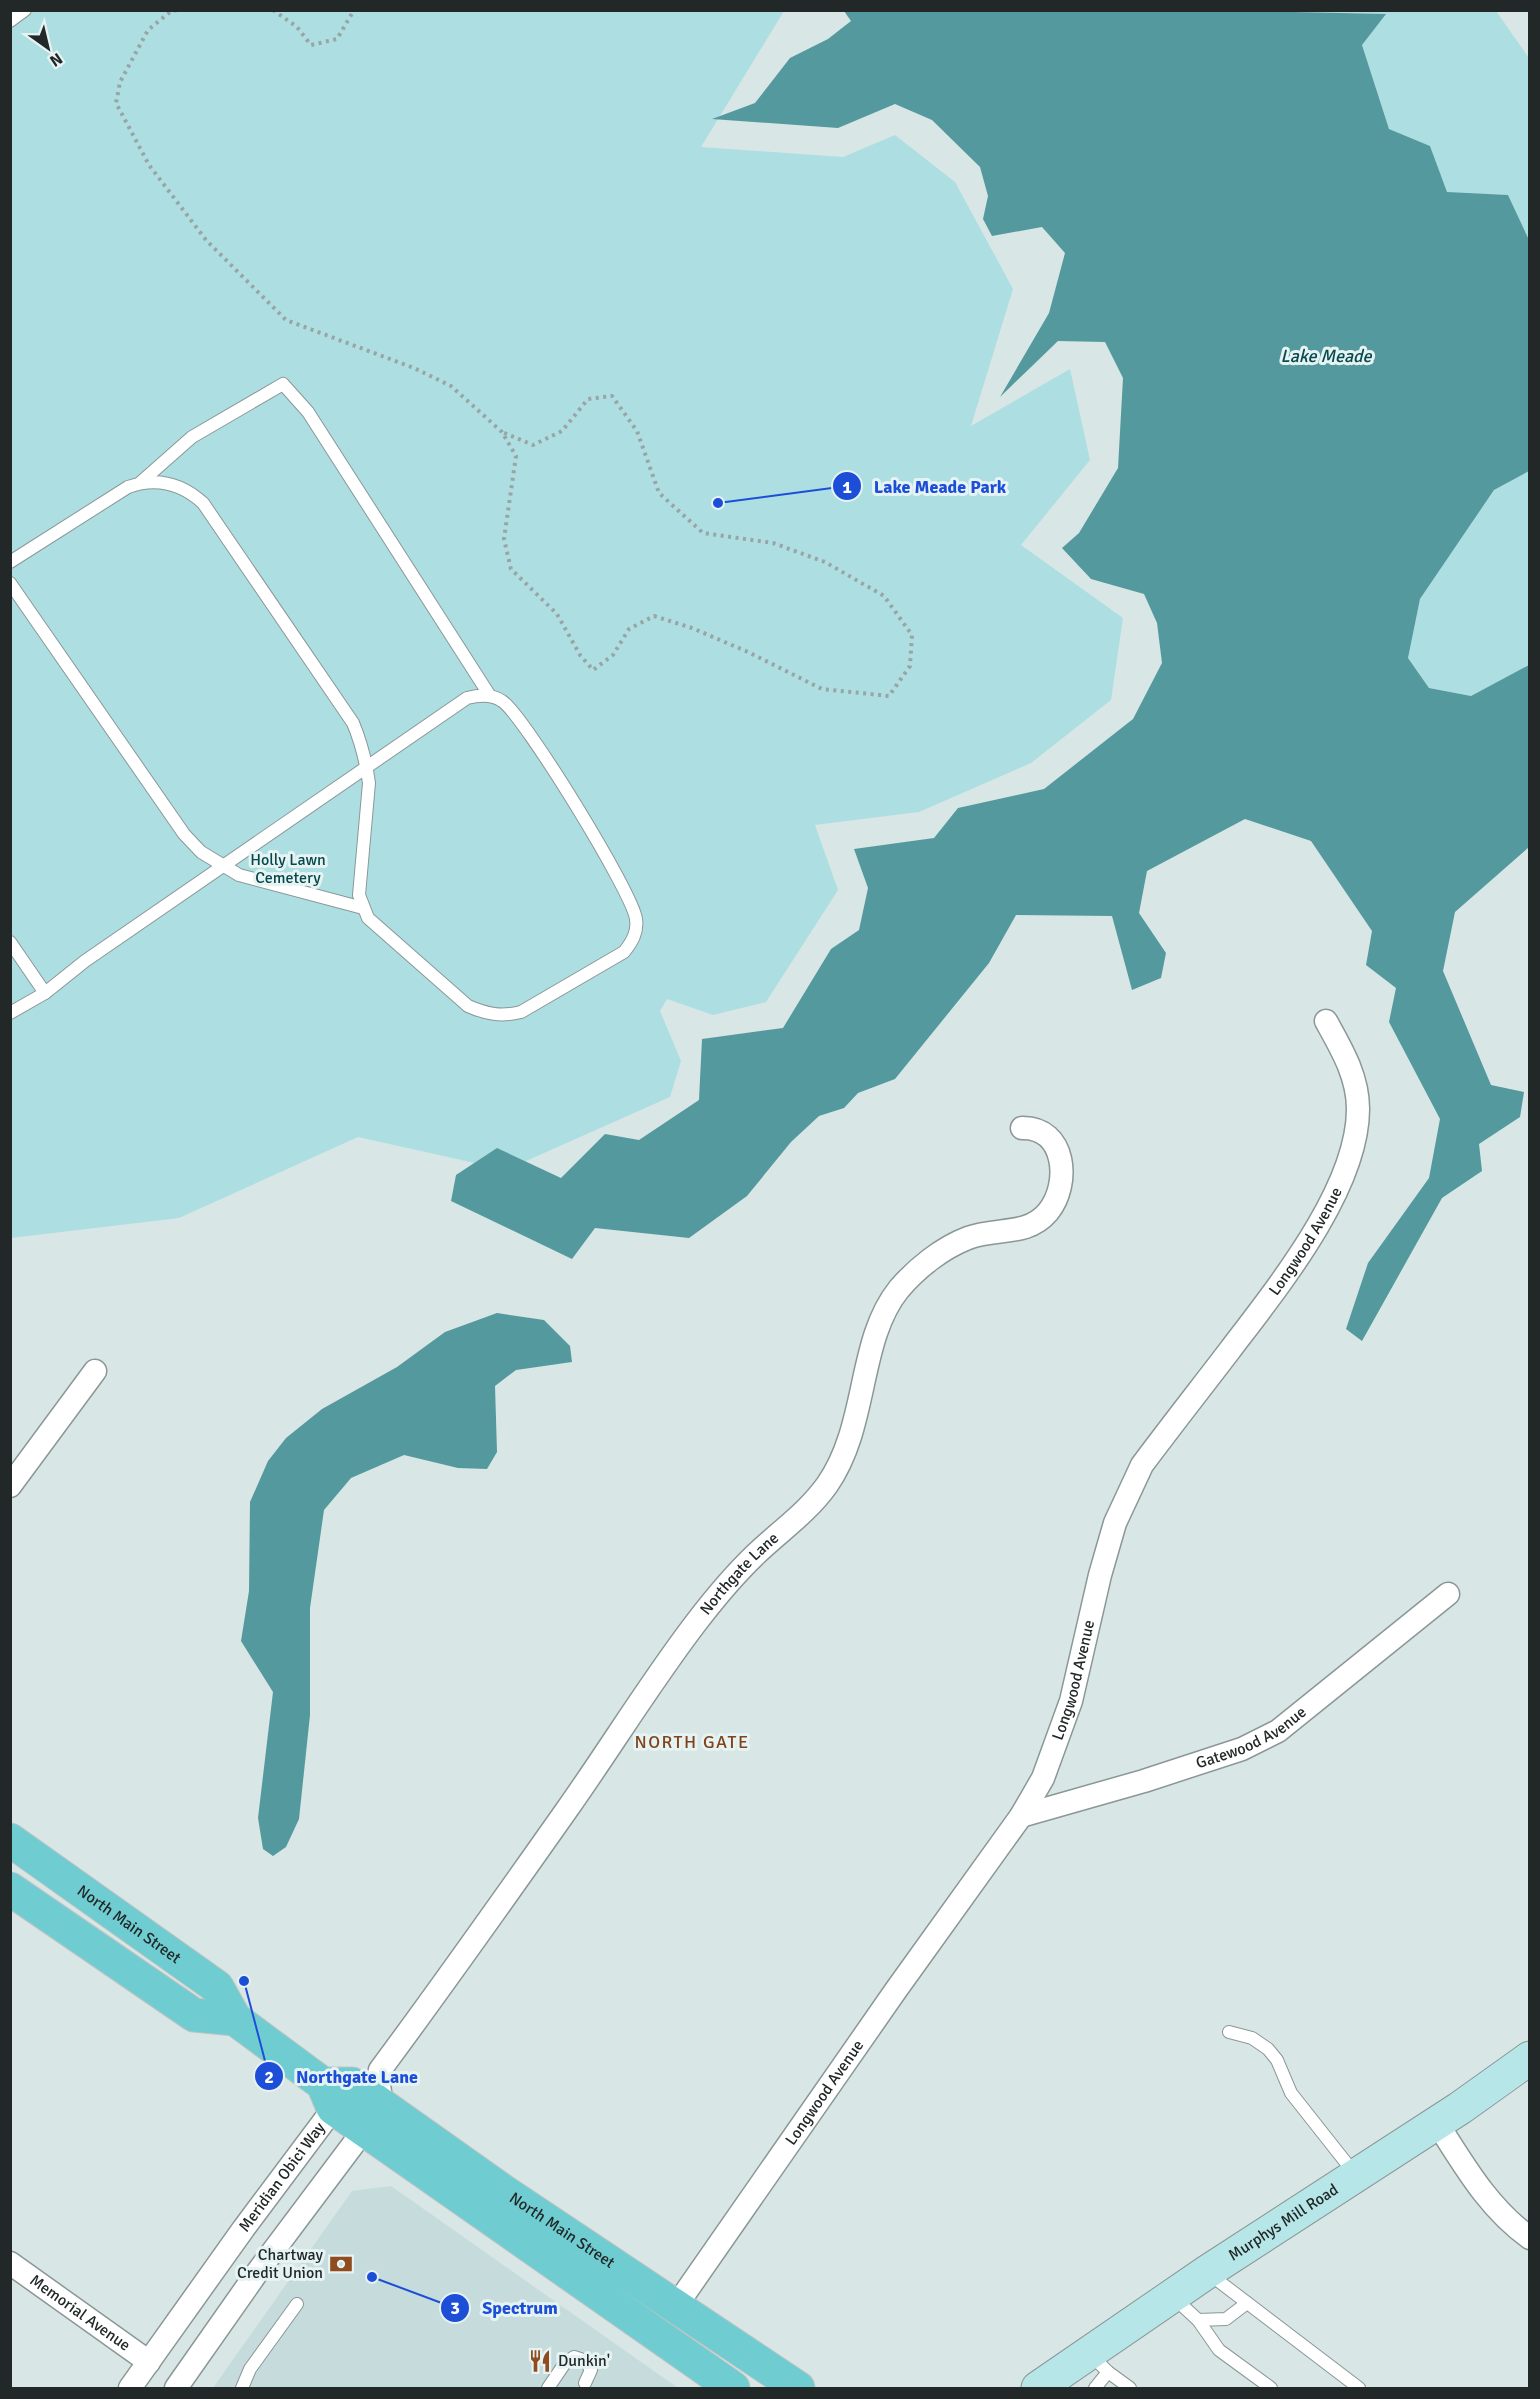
<svg xmlns="http://www.w3.org/2000/svg" width="1540" height="2399" font-family="Signika,sans-serif">
<style>
.built{fill:#c5dbdc}
.green{fill:#addfe2}
.water{fill:#54999d}
.lines{fill:none;stroke-linecap:round;stroke-linejoin:round}
.lane-casing{stroke:#8b9797;stroke-width:14}
.street-casing{stroke:#8b9797;stroke-width:25}
.secondary-casing{stroke:#8b9797;stroke-width:35}
.primary-casing{stroke:#c1c3c3;stroke-width:35}
.path{stroke:#9aa4a4;stroke-width:4;stroke-dasharray:3 4.5;stroke-linecap:butt}
.lane{stroke:#fff;stroke-width:12}
.street{stroke:#fff;stroke-width:22}
.secondary{stroke:#b7e6e8;stroke-width:33}
.primary{stroke:#6fcdd1;stroke-width:33}
.labels{text-anchor:middle;dominant-baseline:central;stroke-width:6;stroke-linejoin:round;paint-order:stroke}
.park-label{font-size:16px;fill:#05474b;stroke:#e6f3f3}
.street-label{font-size:16px;fill:#222727;stroke:#e6f3f3}
.poi-label{font-size:16px;fill:#222727;stroke:#e6f3f3;text-anchor:end}
.water-label{font-size:18px;font-style:italic;fill:#07494c;stroke:#e6f3f3}
.neighbourhood-label{font-size:18px;letter-spacing:1.5px;fill:#81431b;stroke:#e6f3f3}
.leader{fill:none;stroke:#1d4ed8;stroke-width:2}
.callout-dot{fill:#1d4ed8;stroke:#e6f3f3;stroke-width:2}
.mark-label{font-size:18px;text-anchor:middle;font-weight:bold;fill:#fff}
.callout-label{font-size:18px;text-anchor:middle;font-weight:bold;fill:#1d4ed8;stroke:#e6f3f3;stroke-width:6;stroke-linejoin:round;paint-order:stroke}
</style>
<rect width="100%" height="100%" fill="#d8e6e6"/>
<!-- built -->
<polygon class="built" points="391,2186 678,2388 213,2388 352,2191"/>
<!-- green -->
<g class="green">
<polygon points="10,11 784,11 701,147 843,157 895,135 955,182 1013,289 971,426 1070,369 1090,460 1021,545 1123,618 1111,700 1031,763 919,812 815,825 838,890 766,1002 713,1015 667,999 660,1011 681,1061 670,1097 506,1170 358,1137 179,1218 11,1238"/>
<polygon points="1192,11 1496,11 1529,58 1529,240 1508,195 1447,193 1430,146 1389,129 1362,45 1385,14"/>
<polygon points="1529,471 1529,665 1471,696 1429,688 1408,658 1420,599 1494,490"/>
</g>
<!-- water -->
<g class="water">
<polygon points="1192,10 1386,14 1362,45 1389,129 1430,146 1447,192 1508,195 1529,240 1529,471 1494,490 1420,599 1408,658 1429,688 1471,696 1529,665 1529,847 1455,912 1443,971 1491,1085 1524,1092 1520,1117 1479,1144 1482,1171 1442,1198 1362,1341 1346,1329 1368,1263 1429,1178 1440,1119 1389,1022 1396,988 1366,965 1372,931 1311,841 1245,819 1147,871 1139,913 1166,953 1161,978 1132,990 1112,916 1016,915 989,963 895,1079 858,1093 844,1108 819,1116 791,1142 747,1196 689,1238 595,1228 572,1259 451,1201 456,1175 497,1148 561,1178 605,1134 639,1140 699,1100 702,1039 783,1028 831,949 859,930 868,888 854,849 934,838 958,808 1044,789 1133,719 1162,663 1157,623 1144,594 1091,579 1062,548 1079,533 1118,468 1123,378 1105,342 1058,341 1000,397 1049,313 1065,253 1042,227 992,236 983,219 988,196 980,167 932,120 895,104 838,128 712,119 755,103 790,58 828,39 851,21 844,11"/>
<polygon points="497,1313 544,1320 570,1346 572,1362 516,1370 495,1386 497,1452 487,1469 458,1468 404,1455 351,1478 324,1510 310,1608 310,1715 299,1819 286,1847 273,1856 263,1849 258,1818 273,1692 241,1641 249,1591 250,1502 268,1461 286,1438 322,1409 397,1367 445,1332"/>
</g>
<g class="lines">
<!-- lane casing -->
<g class="lane-casing">
<g id="lane">
<polyline points="10,21 25,10"/>
<polyline points="141,482 192,437 283,384 308,412 490,696"/>
<path d="M 10,562 L 128,487 C 156,477 181,483 203,503 L 353,723 C 361,742 366,762 369,783 L 359,895 L 368,918 L 468,1006 C 486,1014 501,1017 521,1012 L 624,952 C 632,942 638,932 636,919 C 633,893 523,714 502,701 C 492,694 479,695 467,698 L 85,961 L 45,993 L 10,1013"/>
<polyline points="10,583 184,834 201,852 239,875 363,908"/>
<polyline points="10,942 45,993"/>
<polyline points="1229,2032 1252,2038 1268,2049 1277,2060 1291,2093 1355,2174"/>
<polyline points="1208,2273 1359,2388"/>
<polyline points="1173,2297 1198,2320 1226,2319 1247,2303"/>
<polyline points="1198,2320 1219,2350 1271,2388"/>
<polyline points="1090,2354 1108,2372 1130,2388"/>
<polyline points="242,2388 250,2369 297,2304"/>
<polyline points="548,2388 565,2363 574,2357 586,2361 591,2370 585,2383"/>
<polyline points="1095,2388 1108,2372"/>
</g>
</g>
<!-- street casing -->
<g class="street-casing">
<g id="street">
<polyline points="10,1486 95,1371"/>
<path id="s1" d="M 1021,1816 L 1144,1781 L 1242,1749 L 1278,1731 L 1448,1594"/>
<path d="M 1437,2123 C 1464,2165 1488,2208 1530,2238"/>
<path id="s2" d="M 10,2263 L 149,2362"/>
<path id="s3" d="M 676,2306 L 896,1990 L 1021,1816 L 1043,1778 L 1071,1701 L 1100,1575 L 1115,1523 L 1142,1465 C 1171,1426 1201,1388 1230,1350 C 1277,1288 1358,1189 1358,1109 C 1358,1076 1341,1048 1326,1021"/>
<path id="s4" d="M 130,2388 L 244,2228 L 342,2097"/>
<path id="s5" d="M 176,2388 L 256,2274 L 382,2106 L 378,2078 L 380,2070 C 444,1984 506,1896 568,1808 C 611,1747 650,1683 695,1624 C 714,1599 733,1576 756,1554 C 780,1531 807,1513 827,1485 C 869,1425 857,1341 899,1289 C 917,1268 942,1248 968,1238 C 996,1227 1027,1237 1048,1212 C 1071,1184 1066,1127 1022,1128"/>
</g>
</g>
<!-- secondary casing -->
<g class="secondary-casing">
<g id="secondary">
<path id="s6" d="M 1038,2388 L 1207,2272 L 1460,2108 L 1530,2058"/>
</g>
</g>
<!-- primary casing -->
<g class="primary-casing">
<g id="primary">
<path id="s7" d="M 10,1840 L 217,1987 L 235,2019 L 323,2084 L 333,2108 L 733,2388"/>
<polyline points="10,1889 194,2015 235,2019"/>
<path id="s8" d="M 323,2084 L 352,2084 L 503,2191 L 798,2388"/>
</g>
</g>
<!-- path -->
<g class="path">
<polyline points="177,10 170,12 148,30 120,82 116,103 149,165 206,240 286,320 414,368 451,386 502,432 516,456 504,539 511,569 557,614 580,655 593,670 613,655 629,629 654,616 692,628 748,652 822,689 889,696 910,666 912,635 884,596 825,562 773,543 703,533 659,493 637,431 612,396 588,399 562,431 533,445 502,432"/>
<polyline points="273,10 297,27 311,45 337,39 354,10"/>
</g>
<!-- lane -->
<use href="#lane" class="lane"/>
<!-- street -->
<use href="#street" class="street"/>
<!-- secondary -->
<use href="#secondary" class="secondary"/>
<!-- primary -->
<use href="#primary" class="primary"/>
</g>
<!-- icons -->
<defs>
<g id="bank-bare" transform="scale(1.8)"><path d="M-6-4H6V4H-6ZM0-2.3a2.3 2.3 0 1 0 0 4.6a2.3 2.3 0 1 0 0-4.6Z" fill="#904b1f" stroke="#e6f3f3" stroke-width="2.5" paint-order="stroke"/></g>
<g id="restaurant-bare" transform="scale(1.8)"><path d="M-5-6h1v4h1v-4h1v4h1v-4h1v5L-1.5 .5V6h-2V.5L-5-1ZM5-6V6H3V1.5H1.5Q1.5-4 5-6Z" fill="#904b1f" stroke="#e6f3f3" stroke-width="2.5" paint-order="stroke"/></g>
</defs>
<g fill-rule="evenodd">
<use href="#bank-bare" x="341" y="2264"/>
<use href="#restaurant-bare" x="540" y="2361"/>
</g>
<g class="labels">
<!-- park labels -->
<g class="park-label">
<text x="288" y="860">Holly Lawn<tspan x="288" dy="18">Cemetery</tspan></text>
</g>
<!-- street labels -->
<g class="street-label">
<text stroke="none"><textPath href="#s3" startOffset="1250">Longwood Avenue</textPath></text>
<text stroke="none"><textPath href="#s5" startOffset="999">Northgate Lane</textPath></text>
<text stroke="none"><textPath href="#s3" startOffset="746">Longwood Avenue</textPath></text>
<text stroke="none"><textPath href="#s1" startOffset="244">Gatewood Avenue</textPath></text>
<text stroke="none"><textPath href="#s7" startOffset="146">North Main Street</textPath></text>
<text stroke="none"><textPath href="#s3" startOffset="260">Longwood Avenue</textPath></text>
<text stroke="none"><textPath href="#s4" startOffset="260">Meridian Obici Way</textPath></text>
<text stroke="none"><textPath href="#s6" startOffset="296">Murphys Mill Road</textPath></text>
<text stroke="none"><textPath href="#s8" startOffset="285">North Main Street</textPath></text>
<text stroke="none"><textPath href="#s2" startOffset="86">Memorial Avenue</textPath></text>
</g>
<!-- poi labels -->
<g class="poi-label">
<text x="323" y="2255">Chartway<tspan x="323" dy="18">Credit Union</tspan></text>
<text x="558" y="2361" text-anchor="start">Dunkin'</text>
</g>
<!-- water labels -->
<g class="water-label">
<text x="1326" y="356">Lake Meade</text>
</g>
<!-- neighbourhood labels -->
<g class="neighbourhood-label">
<text x="692" y="1742">NORTH GATE</text>
</g>
</g>
<!-- callouts -->
<path class="leader" d="M718 503L847 486M244 1981L269 2076M372 2277L455 2308"/>
<g class="callout-dot">
<circle cx="718" cy="503" r="6"/>
<circle cx="244" cy="1981" r="6"/>
<circle cx="372" cy="2277" r="6"/>
<circle cx="847" cy="486" r="15"/>
<circle cx="269" cy="2076" r="15"/>
<circle cx="455" cy="2308" r="15"/>
</g>
<g class="mark-label">
<text x="847" y="493">1</text>
<text x="269" y="2083">2</text>
<text x="455" y="2314">3</text>
</g>
<g class="callout-label">
<text x="940" y="493">Lake Meade Park</text>
<text x="357" y="2083">Northgate Lane</text>
<text x="520" y="2314">Spectrum</text>
</g>
<!-- border -->
<rect width="1540" height="2399" fill="none" stroke="#222727" stroke-width="24"/>
<!-- north arrow -->
<g transform="translate(48 48) rotate(146)" stroke="#e6f3f3" stroke-width="4.5" paint-order="stroke">
<path d="M0-4.5L10 22L0 15L-10 22Z" fill="#222727"/>
<text y="-9" font-size="16" font-weight="bold" text-anchor="middle" fill="#222727">N</text>
</g>
</svg>
